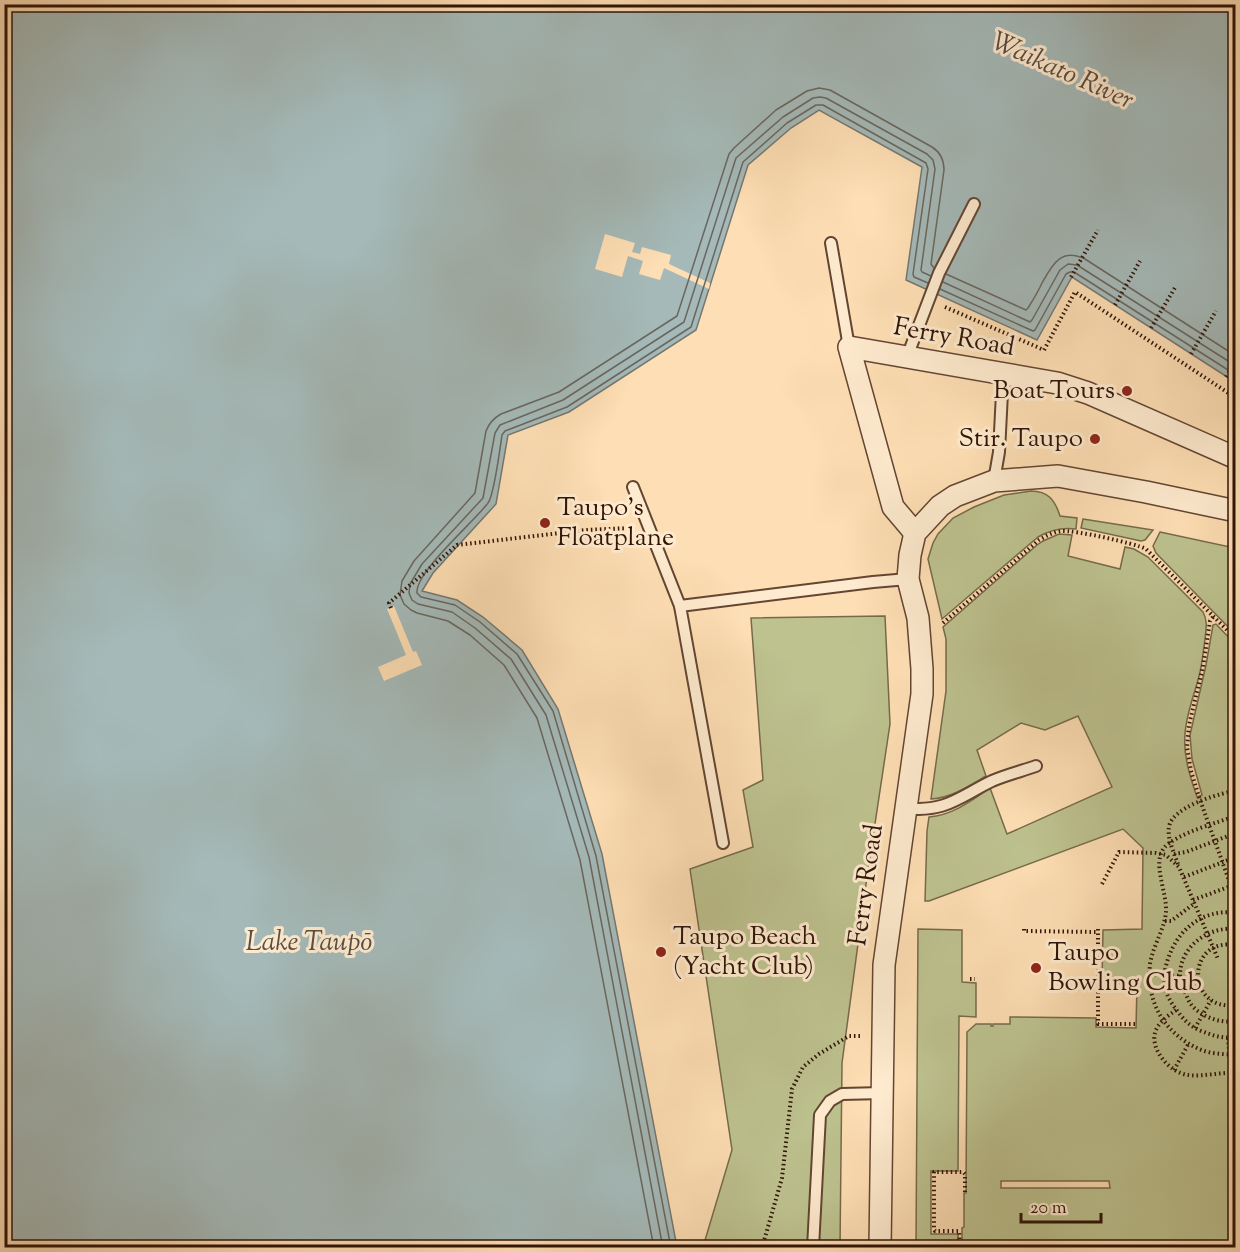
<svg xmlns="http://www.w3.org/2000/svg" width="1240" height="1252" font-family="'Sorts Mill Goudy',serif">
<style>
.green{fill:#bdc28f;stroke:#766a4a;stroke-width:1.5;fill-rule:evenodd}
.water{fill:#a4b9b8;stroke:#757771;stroke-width:1.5}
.pier{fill:#fedeb4}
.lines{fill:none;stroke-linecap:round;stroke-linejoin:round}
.shore{stroke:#6a665f;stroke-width:1.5}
.lane-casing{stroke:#634632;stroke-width:14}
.street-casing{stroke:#634632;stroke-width:24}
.path{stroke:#2f1306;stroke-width:4;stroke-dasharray:1.5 3;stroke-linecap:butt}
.lane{stroke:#feeace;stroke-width:10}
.street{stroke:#feeace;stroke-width:21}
.poi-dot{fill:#8f2418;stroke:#feeace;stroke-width:2}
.labels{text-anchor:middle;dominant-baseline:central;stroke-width:6;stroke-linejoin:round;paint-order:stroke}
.street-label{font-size:26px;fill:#2f1306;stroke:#feeace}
.poi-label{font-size:26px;fill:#2f1306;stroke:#feeace;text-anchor:start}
.water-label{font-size:27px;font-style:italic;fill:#584d44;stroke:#feeace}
</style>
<rect width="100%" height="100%" fill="#fedeb4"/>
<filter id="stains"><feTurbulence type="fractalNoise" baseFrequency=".00333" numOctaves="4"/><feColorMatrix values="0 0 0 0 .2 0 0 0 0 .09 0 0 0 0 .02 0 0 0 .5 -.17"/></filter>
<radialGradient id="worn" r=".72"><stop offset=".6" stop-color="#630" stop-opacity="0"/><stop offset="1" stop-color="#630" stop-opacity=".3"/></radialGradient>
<!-- green -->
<g class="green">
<path d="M 1031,491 C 1048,491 1055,500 1060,516 L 1077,518 L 1076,529 C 1062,527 1050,530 1038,537 L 942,619 L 928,559 L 933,543 L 938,534 L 953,518 L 974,507 L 1004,495 Z"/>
<polygon points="1083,519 1153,530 1145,540 1141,541 1081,528"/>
<polygon points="1160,532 1235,548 1235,634 1156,553 1153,546"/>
<path d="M 1059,534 L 1072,535 L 1068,556 L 1120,569 L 1125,547 L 1134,549 L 1148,557 L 1203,612 C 1208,621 1206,630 1205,639 C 1203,653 1202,667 1198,680 C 1193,698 1186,716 1185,734 C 1183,755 1190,777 1197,797 L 1202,795 L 1192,759 L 1190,735 L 1206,665 L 1213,625 L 1216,624 L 1235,644 L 1235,746 L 1228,749 L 1236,768 L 1235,1247 L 962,1247 L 962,1228 L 964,1227 L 964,1193 L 966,1193 L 967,1032 L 976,1024 L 991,1024 L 991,1026 L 993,1026 L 993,1024 L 1010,1024 L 1010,1017 L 1096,1018 L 1096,1027 L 1136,1028 L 1137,984 L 1102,983 L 1103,930 L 1142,929 L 1143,848 L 1123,829 L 929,901 L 925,901 L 927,831 L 929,817 C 953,815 971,801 990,788 L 1007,834 L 1112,787 L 1078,716 L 1045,730 L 1021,723 L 977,750 L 986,776 C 969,786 951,798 931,799 L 946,691 L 946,639 L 943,627 L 1037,545 L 1043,541 ZM 1001,1181 L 1109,1181 L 1110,1188 L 1001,1188 Z"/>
<polygon points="885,616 890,724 867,877 842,1063 840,1247 703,1247 732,1150 690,869 753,847 743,790 763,780 751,618"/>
<polygon points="918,929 962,930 962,982 976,983 976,1017 959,1016 958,1171 931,1171 931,1234 958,1234 958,1247 916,1247"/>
</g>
<!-- water -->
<polygon class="water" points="5,5 1235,5 1235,382 1072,277 1037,340 906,280 922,167 819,110 791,128 748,165 696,330 569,412 508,435 496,504 433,573 422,591 457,600 483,617 522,650 558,709 602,854 677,1247 5,1248"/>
<!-- pier -->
<g class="pier">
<polygon points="605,234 635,243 632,252 640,254 642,247 671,255 669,264 710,283 709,289 664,268 660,280 639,274 643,261 628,256 622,277 595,269"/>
<polygon points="394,606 413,652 416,651 422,665 384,681 378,667 406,655 387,609"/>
</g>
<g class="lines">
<!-- shore -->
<g class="shore">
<path d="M 946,274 L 1026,310 L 1028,308 C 1033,300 1038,292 1042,283 C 1052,265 1061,247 1085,259 L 1236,356"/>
<polyline points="943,282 1030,322 1032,320 1060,270 1068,264 1077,265 1236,366"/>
<polyline points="940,289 1033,331 1035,330 1066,274 1070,272 1074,272 1236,375"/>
<path d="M 654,1248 L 580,860 L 537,718 L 504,665 L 470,635 L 448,621 L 417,613 L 411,610 L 404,604 L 400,595 L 402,581 L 414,561 L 475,493 L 486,431 C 489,423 494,418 501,414 L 559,392 L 677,316 L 729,154 L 734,148 L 776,110 L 807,91 L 819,88 L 830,90 L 932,147 C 940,152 944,160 944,170 L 931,264 L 934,268"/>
<polyline points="663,1248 589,857 546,715 511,659 475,628 452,612 418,604 412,600 409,593 410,584 422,564 483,498 495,433 500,425 563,400 684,322 736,158 783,117 813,98 820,97 826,98 927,154 933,160 935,169 921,270 922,272 931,276"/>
<path d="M 671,1248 L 596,856 L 553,711 L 517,654 L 480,622 L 455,605 L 421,597 L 417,593 C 415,572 474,522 488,503 C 494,496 500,448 502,435 L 505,431 L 567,407 L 691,327 L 743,162 L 787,123 L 816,105 L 823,105 L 926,163 L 928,169 L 913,274 L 914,277 L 928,283"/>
</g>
<!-- lane casing -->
<g class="lane-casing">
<g id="lane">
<polyline points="831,243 849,347"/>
<polyline points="907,357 939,273 974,204"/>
<polyline points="994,481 999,452 1003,373"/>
<polyline points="633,487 680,606"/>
<path d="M 905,808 C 945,813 959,797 992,781 C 1006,775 1022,771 1036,766"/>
<polyline points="723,843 680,606 873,582 908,579"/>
<polyline points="813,1248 820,1115 830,1101 842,1094 883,1093"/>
</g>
</g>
<!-- street casing -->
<g class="street-casing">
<g id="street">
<polyline points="915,533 893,507 849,347 1057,383 1088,393 1236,458"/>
<polyline points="880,1248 884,965 922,694 922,669 918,618 908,579 910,555 915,533 940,506 955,496 994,481 1058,476 1146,492 1236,511"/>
</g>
</g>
<!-- path -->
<g class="path">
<polyline points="1071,277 1098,230"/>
<polyline points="1115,305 1140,261"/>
<polyline points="945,307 1044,350 1075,292 1236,398"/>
<polyline points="1151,328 1176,286"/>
<polyline points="1191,354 1216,311"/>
<polyline points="1226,377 1236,361"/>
<polyline points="391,608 389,603 457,545 586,530 631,528"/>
<polyline points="1213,617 1210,621 1203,667 1189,725 1187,747 1191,771 1199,797 1236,900"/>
<path d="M 943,623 L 1039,540 C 1046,536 1053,532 1061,531 C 1075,530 1134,543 1146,549 L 1236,639"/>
<path d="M 1236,816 C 1219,822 1175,834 1164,848 C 1152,863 1167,893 1166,911 C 1165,929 1153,945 1150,964 C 1146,1002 1164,1033 1199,1049 C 1210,1054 1224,1054 1236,1055"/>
<polyline points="1174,854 1186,852 1236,833"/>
<path d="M 1178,864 C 1174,853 1167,839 1169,827 C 1172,808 1212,796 1229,792 L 1236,797"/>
<polyline points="1184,877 1236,857"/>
<polyline points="1102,884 1119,852 1156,853 1166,855 1179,867 1218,959"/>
<polyline points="1193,900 1231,886"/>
<path d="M 1236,913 C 1202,908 1176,931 1167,962 C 1165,970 1163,976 1165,985 C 1166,997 1174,1007 1182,1017 C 1188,1024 1195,1029 1204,1032 C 1214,1036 1225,1039 1236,1037"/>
<polyline points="1165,921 1171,921 1195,903"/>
<polyline points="1024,929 1024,931 1098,932"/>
<polyline points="1098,929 1098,1024 1137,1024"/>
<path d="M 1236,929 C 1208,926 1179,947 1180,977 C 1180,979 1182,984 1183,986 C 1185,991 1187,998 1190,1003 C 1199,1016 1220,1024 1236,1021"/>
<path d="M 1236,945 C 1185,937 1186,1012 1236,1005"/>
<polyline points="1150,974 1181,976"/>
<polyline points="970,979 975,979"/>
<path d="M 1176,1010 C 1169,1015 1160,1021 1156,1030 C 1148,1048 1170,1073 1188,1075 C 1203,1077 1220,1072 1236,1073"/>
<polyline points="1195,1028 1211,1000"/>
<polyline points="1228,1038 1231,1072"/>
<polyline points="1174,1070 1189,1043"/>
<polyline points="762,1248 782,1178 792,1089 803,1067 819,1054 849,1036 861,1036"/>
<polyline points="960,1248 959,1231 935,1231 934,1229 934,1172 963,1172 965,1174 965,1193"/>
</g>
<!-- lane -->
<use href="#lane" class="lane"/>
<!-- street -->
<use href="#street" class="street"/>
</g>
<!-- markers -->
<g class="poi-dot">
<circle cx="1127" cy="391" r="6"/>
<circle cx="1095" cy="439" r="6"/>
<circle cx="545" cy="523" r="6"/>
<circle cx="661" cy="952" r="6"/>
<circle cx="1036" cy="968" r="6"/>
</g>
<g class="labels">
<!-- street labels -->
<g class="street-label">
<text transform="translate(954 338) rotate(10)">Ferry Road</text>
<text transform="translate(867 885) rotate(-82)">Ferry Road</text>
</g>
<!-- poi labels -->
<g class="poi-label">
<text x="1115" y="391" text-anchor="end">Boat Tours</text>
<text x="1083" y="439" text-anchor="end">Stir. Taupo</text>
<text x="557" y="508">Taupo's<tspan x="557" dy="30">Floatplane</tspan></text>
<text x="673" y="937">Taupo Beach<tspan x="673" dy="30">(Yacht Club)</tspan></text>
<text x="1048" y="953">Taupo<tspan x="1048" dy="30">Bowling Club</tspan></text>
</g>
<!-- water labels -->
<g class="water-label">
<text transform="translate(1062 72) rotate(24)">Waikato River</text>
<text x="309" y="943">Lake Taupō</text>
</g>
</g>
<!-- margin -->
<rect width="1240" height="1252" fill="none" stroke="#fedeb4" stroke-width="24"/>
<rect x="6" y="6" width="1228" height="1240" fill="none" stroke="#2f1306" stroke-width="3"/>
<rect x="12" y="12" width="1216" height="1228" fill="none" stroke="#2f1306" stroke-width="1.5"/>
<!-- scale -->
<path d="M1021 1213v9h80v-9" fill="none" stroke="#2f1306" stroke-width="3"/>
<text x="1030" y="1213" font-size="18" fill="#2f1306" stroke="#feeace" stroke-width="4.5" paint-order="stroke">20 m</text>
<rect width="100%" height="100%" filter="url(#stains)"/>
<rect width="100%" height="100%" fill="url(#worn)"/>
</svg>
